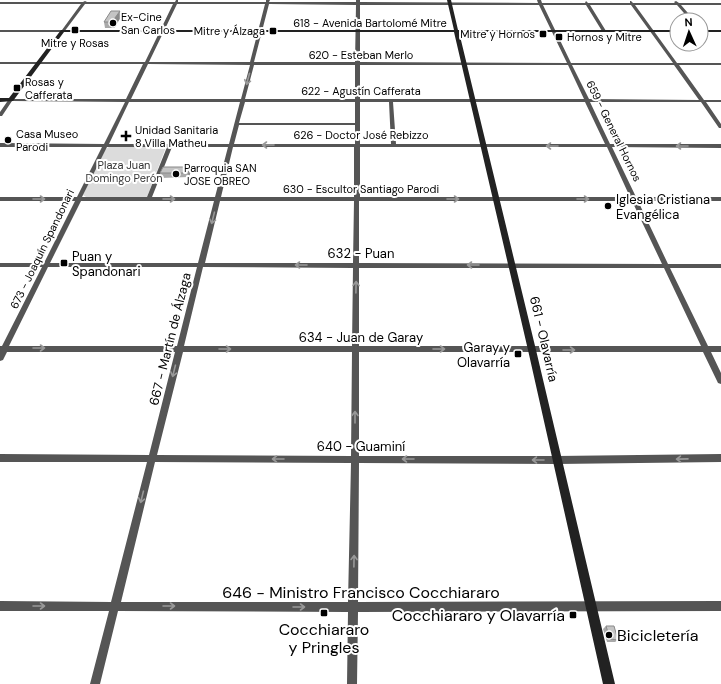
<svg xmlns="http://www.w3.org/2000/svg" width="721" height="684" font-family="'DM Sans',sans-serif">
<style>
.green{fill:#dcdcdc}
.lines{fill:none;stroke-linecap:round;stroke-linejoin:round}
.street{fill:#555;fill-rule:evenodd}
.secondary{fill:#222;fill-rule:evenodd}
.wall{fill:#a9a9a9}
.shaded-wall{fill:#898989}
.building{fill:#c4c4c4;stroke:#898989}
.oneway{stroke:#999}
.poi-dot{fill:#000;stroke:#fff;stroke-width:1.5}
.labels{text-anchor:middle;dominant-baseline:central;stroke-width:4;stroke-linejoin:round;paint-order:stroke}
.far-poi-label{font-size:11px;fill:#000;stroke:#fff;text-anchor:start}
.far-street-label{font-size:11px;fill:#000;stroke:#fff}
.far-park-label{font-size:11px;fill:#333;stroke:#fff}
.poi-label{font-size:13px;fill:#000;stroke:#fff;text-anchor:start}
.street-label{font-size:13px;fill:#000;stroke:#fff}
.near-street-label{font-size:16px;fill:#000;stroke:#fff}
.near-poi-label{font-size:16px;fill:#000;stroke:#fff;text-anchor:end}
</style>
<rect width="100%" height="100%" fill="#fff"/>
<!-- green -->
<polygon class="green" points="109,147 166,147 147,197 86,197 83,195 106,149"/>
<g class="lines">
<!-- street -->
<path class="street" d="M 176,0 L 178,0 L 178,2 L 266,2 L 266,0 L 270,0 L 269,2 L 356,2 L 356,0 L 360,0 L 360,2 L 538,3 L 537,0 L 541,0 L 542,3 L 585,3 L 586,1 L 588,3 L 630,3 L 630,1 L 631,1 L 633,3 L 675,3 L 674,2 L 676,1 L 679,3 L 721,3 L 721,5 L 681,5 L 694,20 L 690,20 L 677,5 L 635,5 L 677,63 L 721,63 L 721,65 L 679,65 L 704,100 L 721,100 L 721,102 L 706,102 L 721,124 L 721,128 L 719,128 L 701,102 L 590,102 L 610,144 L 721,144 L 721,148 L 612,147 L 636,197 L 721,197 L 721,201 L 638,201 L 668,264 L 721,264 L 721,268 L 670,268 L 708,346 L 721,346 L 721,352 L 711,352 L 721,373 L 721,384 L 718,383 L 703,352 L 359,352 L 359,456 L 557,456 L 721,454 L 721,462 L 557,464 L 359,463 L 358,602 L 721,601 L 721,611 L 358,612 L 357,684 L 347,684 L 348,612 L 118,611 L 100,684 L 90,684 L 109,611 L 0,611 L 0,601 L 111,602 L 147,462 L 0,462 L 0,454 L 149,455 L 175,352 L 7,352 L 3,360 L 0,361 L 0,346 L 2,346 L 42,267 L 0,267 L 0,263 L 44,263 L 75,201 L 0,201 L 0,197 L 77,197 L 102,147 L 0,147 L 0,143 L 104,144 L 125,102 L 12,101 L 2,116 L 0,116 L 0,112 L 9,99 L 126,99 L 143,64 L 0,64 L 0,62 L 145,62 L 173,4 L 85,4 L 64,32 L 0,32 L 0,30 L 62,30 L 81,4 L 0,4 L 0,2 L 83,2 L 85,1 L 87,2 L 175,2 ZM 177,4 L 265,4 L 250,62 L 149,62 ZM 269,4 L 356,5 L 355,62 L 254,62 ZM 360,5 L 539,5 L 567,63 L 360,62 ZM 543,5 L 586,5 L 602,31 L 604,32 L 606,31 L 590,5 L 631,5 L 673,63 L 571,63 ZM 148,64 L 250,65 L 241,99 L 131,99 ZM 254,65 L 355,65 L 355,99 L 245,99 ZM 360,65 L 568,65 L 584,99 L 360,99 ZM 572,65 L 674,65 L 699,100 L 589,99 ZM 129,102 L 240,102 L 229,144 L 109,144 ZM 245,102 L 355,102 L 355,123 L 239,123 ZM 360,102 L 389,102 L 391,144 L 360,144 ZM 393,102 L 585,102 L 605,144 L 396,144 ZM 239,125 L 355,125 L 355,144 L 234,144 ZM 107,147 L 167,147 L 147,197 L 82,197 ZM 172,147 L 228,147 L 215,197 L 152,197 ZM 233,147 L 354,147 L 354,197 L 221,197 ZM 360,147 L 607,147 L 630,197 L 360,197 ZM 81,201 L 214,201 L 198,263 L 50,263 ZM 220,201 L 354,201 L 353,263 L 205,263 ZM 359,201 L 632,201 L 662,264 L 359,263 ZM 48,267 L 197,267 L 177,346 L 9,346 ZM 203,267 L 353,268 L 352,346 L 184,346 ZM 359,268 L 664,268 L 701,346 L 359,346 ZM 183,352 L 352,352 L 351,456 L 157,455 ZM 155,462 L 351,463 L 348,602 L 121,602 Z"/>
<!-- secondary -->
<g class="secondary">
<polygon points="447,0 451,0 458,30 677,30 677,32 459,32 536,350 615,684 603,684 528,350 454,32 64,32 13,101 0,102 0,98 9,98 61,30 454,30"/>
<rect x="701" y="30" width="20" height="2"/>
</g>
</g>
<!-- wall -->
<g class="wall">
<polygon points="120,11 121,17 114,28 105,28 104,22"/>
<polygon points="191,171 189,177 161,178 160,173"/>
<polygon points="606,626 618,640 615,642 607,642 603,629"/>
</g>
<!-- shaded-wall -->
<g class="shaded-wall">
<polygon points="120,11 121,17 114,28 112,22"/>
<polygon points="189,167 191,171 189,177 188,173"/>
</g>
<!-- building -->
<g class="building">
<polygon points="111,11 120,11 112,22 104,22"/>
<polygon points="163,167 189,167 188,173 160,173"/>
<polygon points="606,626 614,626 618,640 610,639"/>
</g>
<!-- one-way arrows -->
<defs><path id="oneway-shaft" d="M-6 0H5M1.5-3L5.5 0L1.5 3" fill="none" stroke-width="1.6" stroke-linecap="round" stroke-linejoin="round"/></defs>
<g class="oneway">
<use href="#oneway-shaft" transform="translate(248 79) rotate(105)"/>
<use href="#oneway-shaft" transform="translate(268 145) rotate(-180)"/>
<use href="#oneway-shaft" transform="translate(552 146) rotate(180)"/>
<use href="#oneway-shaft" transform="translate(682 146) rotate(180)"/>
<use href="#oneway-shaft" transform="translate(39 199)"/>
<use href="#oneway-shaft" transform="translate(169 199)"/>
<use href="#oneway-shaft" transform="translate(453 199)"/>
<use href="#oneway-shaft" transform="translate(583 199)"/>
<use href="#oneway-shaft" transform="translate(213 218) rotate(104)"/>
<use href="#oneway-shaft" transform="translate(301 265) rotate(-180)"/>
<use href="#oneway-shaft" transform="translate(473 265) rotate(-180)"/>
<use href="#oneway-shaft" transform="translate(356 287) rotate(-89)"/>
<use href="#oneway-shaft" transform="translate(39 348)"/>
<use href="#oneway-shaft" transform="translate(225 349)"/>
<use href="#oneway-shaft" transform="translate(439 349)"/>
<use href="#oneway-shaft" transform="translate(569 350)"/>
<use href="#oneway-shaft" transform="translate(174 371) rotate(104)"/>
<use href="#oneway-shaft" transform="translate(355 417) rotate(-90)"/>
<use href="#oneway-shaft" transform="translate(278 459) rotate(180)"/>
<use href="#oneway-shaft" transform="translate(408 459) rotate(-180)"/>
<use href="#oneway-shaft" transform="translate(682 459) rotate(179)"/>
<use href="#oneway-shaft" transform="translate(538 460) rotate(-180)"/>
<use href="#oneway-shaft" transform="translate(142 497) rotate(104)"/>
<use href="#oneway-shaft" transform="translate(354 561) rotate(-89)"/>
<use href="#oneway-shaft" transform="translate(39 606)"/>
<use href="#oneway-shaft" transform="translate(169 606)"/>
<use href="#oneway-shaft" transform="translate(299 607)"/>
</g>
<!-- markers -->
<g class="poi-dot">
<circle cx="113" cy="23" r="4"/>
<rect x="71" y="26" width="8" height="8" rx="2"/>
<rect x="269" y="27" width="8" height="8" rx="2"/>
<rect x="539" y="30" width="8" height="8" rx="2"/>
<rect x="555" y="33" width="8" height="8" rx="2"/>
<rect x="13" y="84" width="8" height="8" rx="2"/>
<path d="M124 130h4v4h4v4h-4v4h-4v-4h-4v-4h4z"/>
<circle cx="8" cy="140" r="4"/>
<circle cx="176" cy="174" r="4"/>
<circle cx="608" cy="206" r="4"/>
<rect x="60" y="259" width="8" height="8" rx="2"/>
<rect x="514" y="350" width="8" height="8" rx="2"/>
<rect x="320" y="609" width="8" height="8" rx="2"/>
<rect x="569" y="611" width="8" height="8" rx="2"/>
<circle cx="609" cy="635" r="4"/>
</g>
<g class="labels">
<!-- far-poi labels -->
<g class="far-poi-label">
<text x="121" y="17">Ex-Cine<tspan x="121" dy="13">San Carlos</tspan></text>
<text x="265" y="31" text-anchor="end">Mitre y Álzaga</text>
<text x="535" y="34" text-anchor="end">Mitre y Hornos</text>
<text x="567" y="37">Hornos y Mitre</text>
<text x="75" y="43" text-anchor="middle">Mitre y Rosas</text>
<text x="25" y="82">Rosas y<tspan x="25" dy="13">Cafferata</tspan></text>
<text x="135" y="130">Unidad Sanitaria<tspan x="135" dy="13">8 Villa Matheu</tspan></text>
<text x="16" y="134">Casa Museo<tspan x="16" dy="13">Parodi</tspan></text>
<text x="184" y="168">Parroquia SAN<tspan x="184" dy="13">JOSE OBREO</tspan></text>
</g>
<!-- far-street labels -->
<g class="far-street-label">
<text x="370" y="23">618 - Avenida Bartolomé Mitre</text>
<text x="361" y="55">620 - Esteban Merlo</text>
<text x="361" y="91">622 - Agustín Cafferata</text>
<text transform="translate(614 131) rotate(64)">659 - General Hornos</text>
<text x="361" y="135">626 - Doctor José Rebizzo</text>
<text x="361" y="189">630 - Escultor Santiago Parodi</text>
<text transform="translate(42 249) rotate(-64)">673 - Joaquín Spandonari</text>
</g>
<!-- far-park labels -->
<g class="far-park-label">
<text x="124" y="165">Plaza Juan<tspan x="124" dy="13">Domingo Perón</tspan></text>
</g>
<!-- poi labels -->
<g class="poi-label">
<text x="616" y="199">Iglesia Cristiana<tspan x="616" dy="15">Evangélica</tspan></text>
<text x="72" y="256">Puan y<tspan x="72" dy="15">Spandonari</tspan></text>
<text x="510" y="347" text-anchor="end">Garay y<tspan x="510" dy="15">Olavarría</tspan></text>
</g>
<!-- street labels -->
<g class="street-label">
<text x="361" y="253">632 - Puan</text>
<text x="361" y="337">634 - Juan de Garay</text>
<text transform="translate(170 339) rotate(-76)">667 - Martín de Álzaga</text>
<text transform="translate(544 339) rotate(77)">661 - Olavarría</text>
<text x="361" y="446">640 - Guaminí</text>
</g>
<!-- near-street labels -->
<g class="near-street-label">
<text x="361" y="592">646 - Ministro Francisco Cocchiararo</text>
</g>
<!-- near-poi labels -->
<g class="near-poi-label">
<text x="565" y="615">Cocchiararo y Olavarría</text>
<text x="324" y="629" text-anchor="middle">Cocchiararo<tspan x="324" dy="18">y Pringles</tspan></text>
<text x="617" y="635" text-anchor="start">Bicicletería</text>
</g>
</g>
<!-- north arrow -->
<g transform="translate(689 32) rotate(357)"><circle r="19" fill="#ffffff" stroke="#999999"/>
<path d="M0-3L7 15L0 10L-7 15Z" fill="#000000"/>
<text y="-6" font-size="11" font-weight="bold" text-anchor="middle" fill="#000000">N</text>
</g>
</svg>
